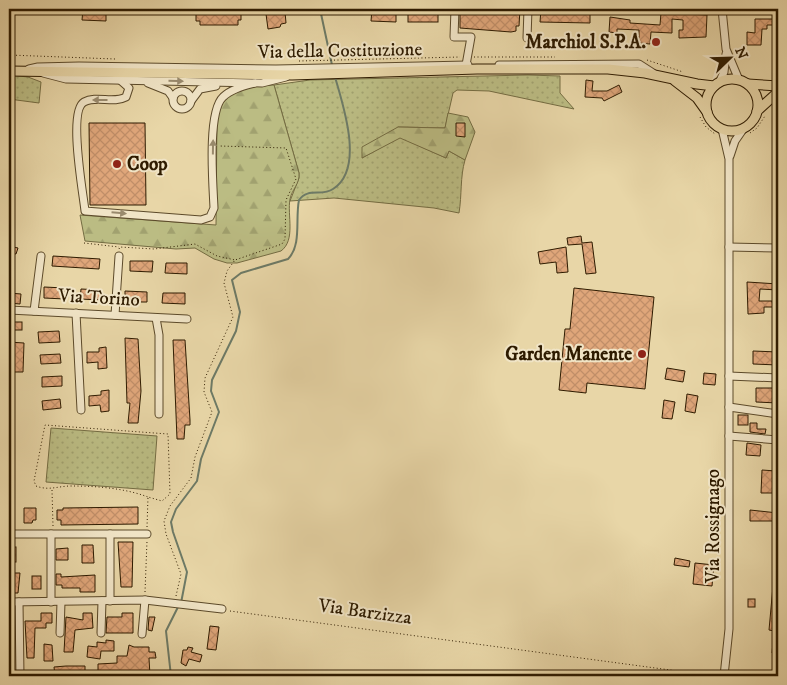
<svg xmlns="http://www.w3.org/2000/svg" width="787" height="685" font-family="'IM FELL DW Pica',serif">
<style>
.grass{fill:url(#grass-dots);stroke:#746c42}
.forest{fill:url(#forest-firs);stroke:#746c42}
.lines{fill:none;stroke-linecap:round;stroke-linejoin:round}
.stream{stroke:#6d7a66;stroke-width:2}
.building{fill:url(#building-cross-hatch);stroke:#2e1b00}
.minor-casing{stroke:#5c4a2a;stroke-width:9}
.major-casing{stroke:#2e1b00;stroke-width:11}
.path{stroke:#2e1b00;stroke-width:1;stroke-dasharray:1 2.5;stroke-linecap:butt}
.minor{stroke:#f0e4c6;stroke-width:7}
.major{stroke:#e8d6a7;stroke-width:9}
.oneway{fill:#998a6d}
.poi-dot{fill:#8f2418;stroke:#f0e4c6;stroke-width:2}
.labels{text-anchor:middle;dominant-baseline:central;stroke-width:4;stroke-linejoin:round;paint-order:stroke}
.poi-label{font-size:19px;font-weight:bold;fill:#2e1b00;stroke:#f0e4c6;text-anchor:end}
.street-label{font-size:19px;fill:#2e1b00;stroke:#f0e4c6}
</style>
<defs>
<pattern id="grass-dots" width="8" height="8" patternUnits="userSpaceOnUse" patternTransform="scale(1.25)"><rect width="8" height="8" fill="#bbbc83"/><path d="M2 2h.1M6 6h.1" fill="none" stroke="#a1a16f" stroke-width="1.8" stroke-linecap="round"/></pattern>
<pattern id="forest-firs" width="22" height="20" patternUnits="userSpaceOnUse" patternTransform="scale(1.25)"><rect width="22" height="20" fill="#bbbc83"/><path d="M5 1l3.5 6h-7zM16 11l3.5 6h-7z" fill="#a1a16f"/></pattern>
<pattern id="building-cross-hatch" width="8" height="8" patternUnits="userSpaceOnUse" patternTransform="scale(1.25)"><rect width="8" height="8" fill="#dfa67a"/><path d="M0 0l8 8M0 8l8-8" fill="none" stroke="#c08e68"/></pattern>
</defs>
<rect width="100%" height="100%" fill="#e8d6a7"/>
<filter id="stains"><feTurbulence type="fractalNoise" baseFrequency=".004" numOctaves="4"/><feColorMatrix values="0 0 0 0 .2 0 0 0 0 .09 0 0 0 0 .02 0 0 0 .5 -.17"/></filter>
<radialGradient id="worn" r=".72"><stop offset=".6" stop-color="#630" stop-opacity="0"/><stop offset="1" stop-color="#630" stop-opacity=".3"/></radialGradient>
<!-- grass -->
<g class="grass">
<polygon points="9,75 28,77 41,82 39,103 9,99"/>
<path d="M 528,75 L 560,76 L 560,93 L 574,109 L 489,91 L 457,90 L 453,93 L 445,128 L 398,127 L 362,158 L 400,137 L 446,158 L 449,151 L 465,160 C 460,177 462,195 459,213 L 434,208 L 334,198 L 290,201 L 299,178 L 299,173 L 274,85 L 310,80 Z"/>
<polygon points="51,428 157,436 153,490 46,482"/>
</g>
<!-- forest -->
<g class="forest">
<path d="M 274,85 L 299,173 C 300,184 292,189 290,199 C 287,215 296,240 281,251 L 237,263 L 227,263 L 214,259 L 195,248 L 176,249 L 85,241 L 80,215 L 216,225 L 217,114 C 219,110 221,104 224,99 C 233,87 260,86 274,85 Z"/>
<polygon points="448,113 468,117 475,132 465,160 449,151 446,158 400,138 362,158 362,147 398,127 445,128"/>
</g>
<g class="lines">
<!-- stream -->
<g class="stream">
<polyline points="320,9 332,65"/>
<path d="M 181,603 L 187,572 L 173,532 L 171,522 L 176,509 L 197,481 L 201,459 L 219,412 L 211,391 L 212,380 L 236,331 L 240,312 L 232,280 L 241,273 L 288,259 C 302,245 295,219 299,200 C 308,187 322,197 333,189 C 365,169 343,105 335,77"/>
<polyline points="171,676 166,631 178,607"/>
</g>
</g>
<!-- building -->
<g class="building">
<polygon points="83,9 106,9 106,21 82,20"/>
<polygon points="196,9 241,9 241,20 238,20 238,25 200,25 200,21 196,21"/>
<polygon points="372,9 396,9 396,22 371,21"/>
<rect x="408" y="9" width="30" height="13"/>
<polygon points="460,9 520,9 519,26 516,26 516,31 511,32 460,28"/>
<polygon points="541,9 590,9 590,23 540,22"/>
<polygon points="285,12 286,23 281,24 280,27 268,29 266,14"/>
<polygon points="661,13 707,15 706,37 679,38 679,30 683,30 683,20 672,19 672,33 651,32 650,44 639,43 639,30 617,29 617,33 609,32 610,17 630,20 630,23 660,25"/>
<polygon points="755,19 778,19 778,25 767,25 767,29 762,29 761,45 747,45 747,32 755,33"/>
<polygon points="586,80 593,81 592,91 607,91 619,85 622,92 604,101 602,98 585,97"/>
<polygon points="89,123 145,123 146,205 90,205"/>
<polygon points="456,123 465,123 465,137 456,136"/>
<polygon points="581,236 582,243 592,242 596,273 586,274 582,244 568,245 567,238"/>
<polygon points="9,246 18,248 16,254 9,253"/>
<polygon points="566,247 568,272 557,273 556,262 540,264 538,252"/>
<polygon points="53,256 100,259 99,269 52,266"/>
<polygon points="130,261 153,261 152,272 130,271"/>
<polygon points="166,263 187,263 187,274 165,273"/>
<polygon points="747,282 778,284 778,290 760,289 759,301 772,301 773,307 764,307 764,313 748,314"/>
<polygon points="44,287 65,288 65,299 44,298"/>
<polygon points="574,288 654,297 645,389 587,383 586,393 559,390 565,329 570,329"/>
<polygon points="81,289 101,290 101,300 80,299"/>
<polygon points="125,291 147,292 147,302 125,302"/>
<polygon points="9,293 21,294 20,304 9,303"/>
<polygon points="163,293 185,293 185,304 162,303"/>
<rect x="9" y="322" width="13" height="8"/>
<polygon points="59,331 60,342 39,343 38,332"/>
<polygon points="125,338 138,339 141,391 138,423 128,423 130,403 127,403"/>
<polygon points="173,340 185,340 190,420 190,425 185,425 184,439 177,439"/>
<polygon points="9,342 24,343 23,372 9,372"/>
<polygon points="106,347 107,368 98,369 98,362 87,363 87,352 99,352 99,348"/>
<polygon points="753,351 778,352 778,365 753,364"/>
<polygon points="60,354 61,363 41,364 40,355"/>
<polygon points="667,368 685,371 683,382 665,379"/>
<polygon points="704,373 716,374 715,385 703,384"/>
<polygon points="62,376 62,386 42,387 42,377"/>
<polygon points="756,388 778,388 778,403 756,402"/>
<polygon points="109,390 109,411 101,412 100,405 89,406 89,396 101,395 101,391"/>
<polygon points="687,394 698,396 695,413 685,411"/>
<polygon points="60,399 61,408 43,410 42,401"/>
<polygon points="664,400 675,402 672,419 662,418"/>
<rect x="738" y="415" width="10" height="10"/>
<polygon points="750,423 757,423 757,429 766,429 765,434 750,432"/>
<polygon points="747,443 761,445 760,456 746,455"/>
<polygon points="762,470 776,471 776,493 761,493"/>
<polygon points="138,507 138,524 61,525 61,520 57,520 57,510 63,510 63,508"/>
<polygon points="24,508 36,508 36,520 33,520 32,523 24,523"/>
<polygon points="750,510 778,513 778,521 750,521"/>
<polygon points="118,542 133,542 132,587 121,587"/>
<polygon points="82,545 93,545 94,563 82,563"/>
<rect x="9" y="547" width="7" height="15"/>
<polygon points="68,548 68,560 56,560 56,549"/>
<polygon points="675,558 690,561 689,567 674,565"/>
<polygon points="695,563 714,565 712,586 693,584"/>
<polygon points="13,573 20,573 18,593 12,593"/>
<polygon points="56,574 61,574 61,577 95,575 95,592 80,592 80,588 62,588 62,585 56,585"/>
<rect x="32" y="576" width="9" height="13"/>
<polygon points="773,586 778,587 778,653 772,653 774,631 769,630"/>
<rect x="748" y="599" width="7" height="8"/>
<polygon points="41,613 52,613 52,623 46,623 46,628 35,628 34,658 27,658 25,621 41,621"/>
<polygon points="83,613 92,613 93,628 75,630 73,652 64,652 66,617 83,620"/>
<polygon points="122,613 133,613 133,633 106,633 107,617 122,617"/>
<polygon points="149,617 155,617 152,631 148,630"/>
<polygon points="210,626 219,627 216,650 207,649"/>
<polygon points="106,640 114,641 114,651 101,651 100,659 87,657 88,646 97,647 97,642 106,643"/>
<polygon points="44,644 52,645 53,661 44,661"/>
<polygon points="129,645 134,647 149,647 149,652 155,652 156,658 149,658 150,676 98,676 98,664 117,663 117,656 127,656"/>
<polygon points="188,647 193,648 191,652 202,655 200,662 189,659 186,666 181,663 183,650 187,650"/>
<polygon points="66,666 85,666 85,676 55,676 54,667"/>
</g>
<g class="lines">
<!-- minor casing -->
<g class="minor-casing">
<g id="minor">
<polyline points="455,9 454,37 471,37 466,65"/>
<polyline points="722,9 726,49 739,80"/>
<polyline points="527,38 528,9"/>
<polyline points="499,65 639,64 653,73"/>
<polyline points="29,69 38,67 79,66 276,69 468,65"/>
<polyline points="43,73 66,79 262,83 286,77"/>
<path d="M 120,80 L 129,88 L 126,97 C 113,104 97,95 84,102 C 68,111 83,192 85,211 L 201,220 L 210,217 L 214,208 C 213,185 207,112 223,97 C 231,89 244,86 255,83"/>
<polyline points="148,83 168,91 173,98"/>
<polyline points="719,83 724,72 726,54"/>
<circle cx="182" cy="100" r="9"/>
<polyline points="191,101 200,89 216,86"/>
<polyline points="722,129 729,159 729,629 724,676"/>
<polyline points="730,156 735,141 744,128"/>
<polyline points="729,247 778,248"/>
<polyline points="9,310 187,319"/>
<polyline points="34,311 41,256"/>
<polyline points="76,313 81,410"/>
<polyline points="115,315 119,256"/>
<polyline points="156,318 159,335 159,414"/>
<polyline points="729,376 778,378"/>
<polyline points="729,407 778,414"/>
<polyline points="729,436 778,440"/>
<polyline points="9,534 147,534"/>
<polyline points="51,534 51,602"/>
<polyline points="110,601 110,534"/>
<polyline points="9,602 145,600 222,609"/>
<polyline points="19,602 20,676"/>
<polyline points="60,633 61,602"/>
<polyline points="101,633 102,601"/>
<polyline points="142,634 145,600"/>
</g>
</g>
<!-- major casing -->
<g class="major-casing">
<g id="major">
<polyline points="9,71 292,75 477,69 608,69 645,73 697,84 714,86"/>
<circle cx="732" cy="105" r="26"/>
<polyline points="675,81 697,98 707,112"/>
<polyline points="748,84 778,86"/>
<polyline points="757,111 778,92"/>
</g>
</g>
<!-- path -->
<g class="path">
<polyline points="9,55 115,59"/>
<polyline points="474,57 555,57"/>
<polyline points="647,60 683,72"/>
<polyline points="299,61 460,57"/>
<polyline points="700,117 706,127 715,134"/>
<polyline points="750,133 757,128 765,116"/>
<polyline points="84,243 119,247"/>
<polyline points="119,249 120,247 154,249 195,244 217,256 235,260"/>
<polyline points="52,490 53,526"/>
<path d="M 147,527 L 148,497 L 162,501 L 170,494 L 168,434 L 45,425 L 34,481 L 36,486 C 49,491 58,486 71,486 C 96,486 124,488 148,497"/>
<polyline points="145,592 147,541"/>
<polyline points="176,596 181,574 166,534 164,521 170,506 191,478 195,457 212,412 204,392 205,378 233,317 224,283 227,271 235,260 282,244 285,239 286,200 296,179 286,148 220,146"/>
<polyline points="230,611 715,676"/>
</g>
<!-- minor -->
<use href="#minor" class="minor"/>
<!-- major -->
<use href="#major" class="major"/>
</g>
<!-- one-way arrows -->
<defs><path id="oneway-solid" d="M-6-.8H1V-3.2L6.5 0L1 3.2V.8H-6Z" transform="scale(1.25)"/></defs>
<g class="oneway">
<use href="#oneway-solid" transform="translate(176 81) rotate(1)"/>
<use href="#oneway-solid" transform="translate(100 100) rotate(-180)"/>
<use href="#oneway-solid" transform="translate(213 147) rotate(-89)"/>
<use href="#oneway-solid" transform="translate(119 213) rotate(5)"/>
</g>
<!-- markers -->
<g class="poi-dot">
<circle cx="656" cy="42" r="5"/>
<circle cx="117" cy="164" r="5"/>
<circle cx="642" cy="354" r="5"/>
</g>
<g class="labels">
<!-- poi labels -->
<g class="poi-label">
<text x="646" y="42">Marchiol S.P.A.</text>
<text x="127" y="164" text-anchor="start">Coop</text>
<text x="632" y="354">Garden Manente</text>
</g>
<!-- street labels -->
<g class="street-label">
<text transform="translate(340 51) rotate(-1)">Via della Costituzione</text>
<text transform="translate(99 298) rotate(3)">Via Torino</text>
<text transform="translate(713 526) rotate(-90)">Via Rossignago</text>
<text transform="translate(365 612) rotate(8)">Via Barzizza</text>
</g>
</g>
<!-- margin -->
<rect width="787" height="685" fill="none" stroke="#e8d6a7" stroke-width="30"/>
<rect x="10" y="10" width="767" height="665" fill="none" stroke="#2e1b00" stroke-width="2.5"/>
<rect x="15" y="15" width="757" height="655" fill="none" stroke="#2e1b00"/>
<!-- north arrow -->
<g transform="translate(730 58) rotate(67)" stroke="#f0e4c6" stroke-width="4" paint-order="stroke">
<path d="M0-4L9 19L0 12L-9 19Z" fill="#2e1b00"/>
<text y="-8" font-size="14" font-weight="bold" text-anchor="middle" fill="#2e1b00">N</text>
</g>
<rect width="100%" height="100%" filter="url(#stains)"/>
<rect width="100%" height="100%" fill="url(#worn)"/>
</svg>
